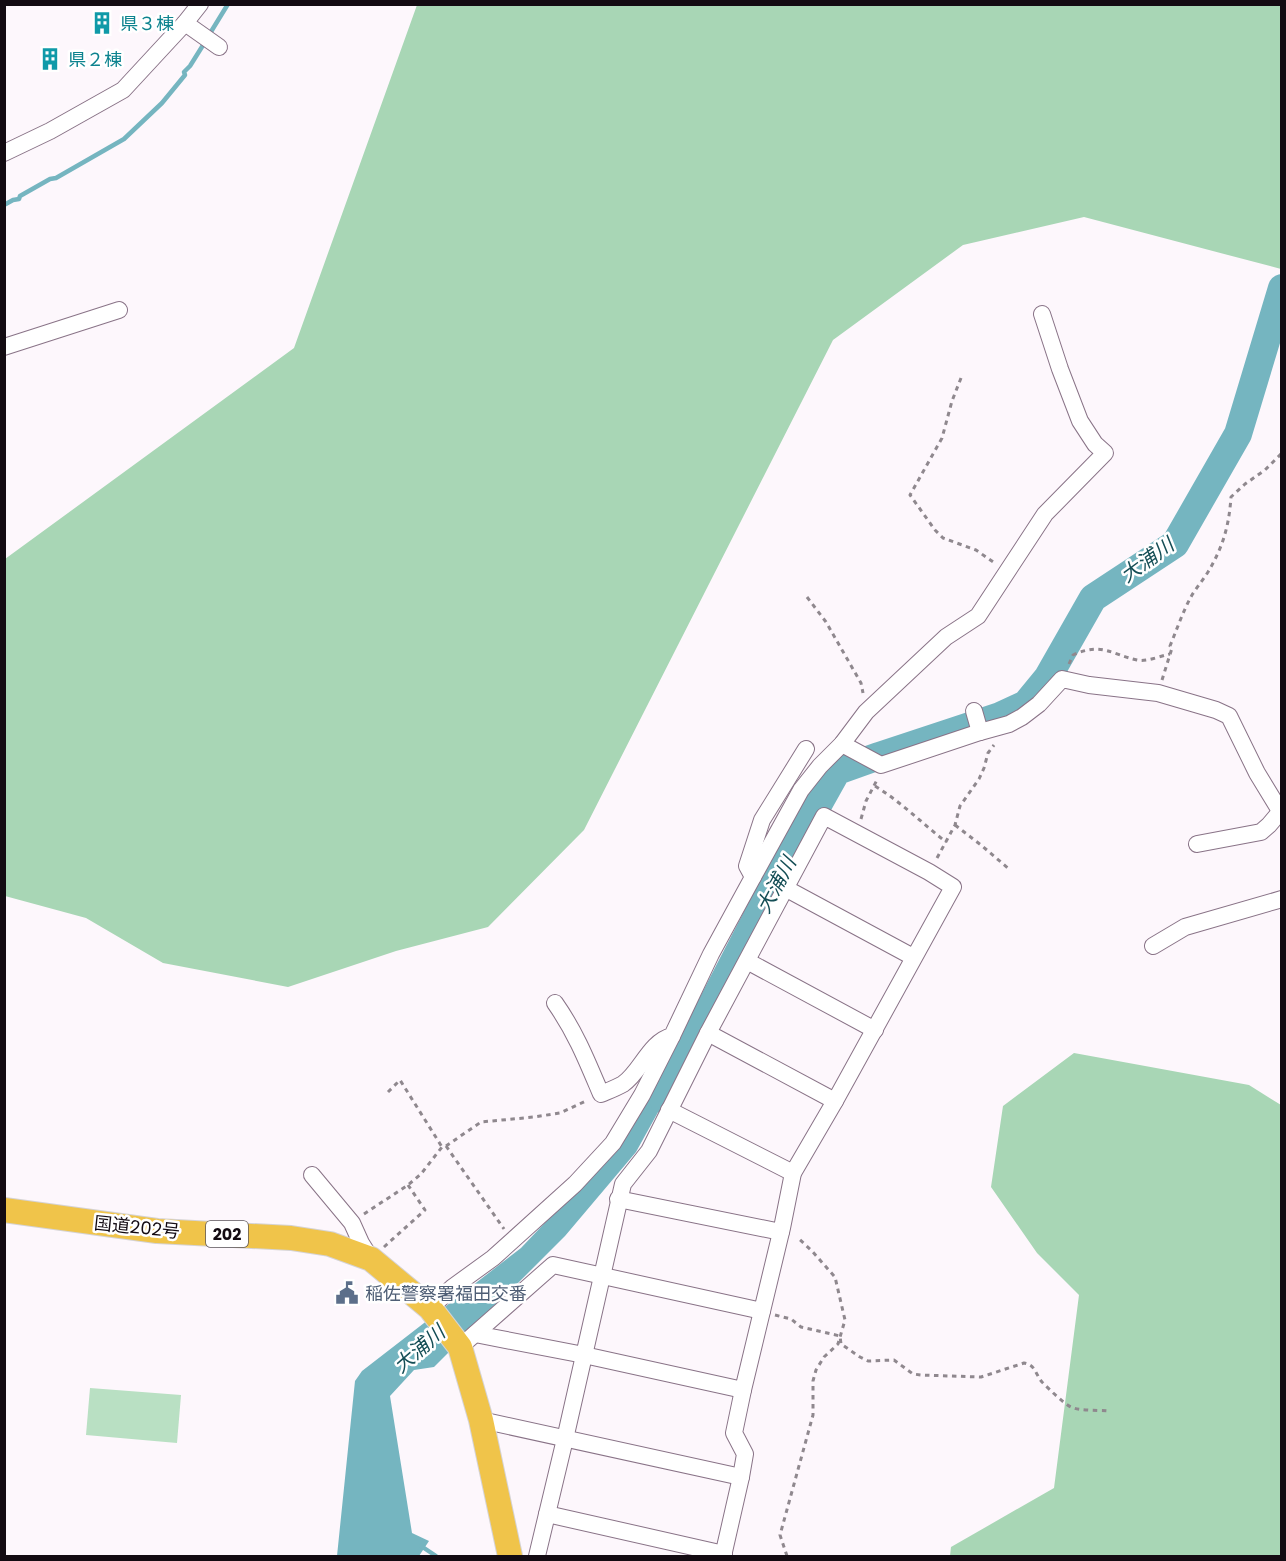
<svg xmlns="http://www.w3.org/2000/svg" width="1286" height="1561" font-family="Poppins,'Noto Sans JP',sans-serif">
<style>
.green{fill:#b9e0c3}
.forest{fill:#a8d6b5}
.water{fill:#75b5c0}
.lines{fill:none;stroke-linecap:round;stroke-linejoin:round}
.stream{stroke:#75b5c0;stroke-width:4.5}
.river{stroke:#75b5c0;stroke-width:28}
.minor-casing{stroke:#897387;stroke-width:18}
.highway-casing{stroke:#d5d3d4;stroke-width:26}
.path{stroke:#8f888e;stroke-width:3;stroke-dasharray:4.5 4.5;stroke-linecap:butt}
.minor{stroke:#fff;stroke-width:16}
.highway{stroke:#f0c44a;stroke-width:24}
.labels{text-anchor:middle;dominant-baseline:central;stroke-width:5;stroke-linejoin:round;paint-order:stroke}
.shield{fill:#fff;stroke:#5a5459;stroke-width:1.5}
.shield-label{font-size:16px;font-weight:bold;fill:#130b12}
.culture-label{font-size:18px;fill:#0d838f;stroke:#fff;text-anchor:start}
.street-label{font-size:18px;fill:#130b12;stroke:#fff}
.service-label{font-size:18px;fill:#4e5e75;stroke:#fff;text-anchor:start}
.water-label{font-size:20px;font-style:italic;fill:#154e56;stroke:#fff}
</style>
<rect width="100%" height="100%" fill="#fdf7fc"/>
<!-- green -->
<polygon class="green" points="90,1388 181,1395 177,1443 86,1435"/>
<!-- forest -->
<g class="forest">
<polygon points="417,5 1281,5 1281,269 1084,217 963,245 833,340 584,830 488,927 396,951 288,987 163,963 86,918 5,896 5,559 294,348"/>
<polygon points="1074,1053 1249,1085 1281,1105 1281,1556 950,1556 951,1547 1054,1488 1079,1295 1037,1253 991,1187 1003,1106"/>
</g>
<!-- water -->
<polygon class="water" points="666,1060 683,1067 636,1152 565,1236 434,1367 414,1370 390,1396 412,1533 429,1541 419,1556 337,1556 355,1381 362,1371 521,1248 575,1191"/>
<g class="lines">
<!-- stream -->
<g class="stream">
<polyline points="209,35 228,4"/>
<polyline points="4,205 13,200 19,199 20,196 50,179 56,178 124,139 162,103 185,75 184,72 190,66 205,42"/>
<polyline points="421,1546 436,1556"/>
</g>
<!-- river -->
<polyline class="river" points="663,1099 776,880 837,771 879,756 1000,716 1026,704 1048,677 1093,598 1175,544 1238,434 1282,288"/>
<!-- minor casing -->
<g class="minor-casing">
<g id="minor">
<polyline points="185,23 219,47"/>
<polyline points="4,153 50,131 123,90 185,23 200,4"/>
<polyline points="4,347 119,310"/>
<polyline points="974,711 980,732"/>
<polyline points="842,744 881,765 980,732 1009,724 1022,717 1039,704 1062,679 1089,685 1158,693 1216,710 1229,716 1257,773 1282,814"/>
<polyline points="1197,844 1261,832 1269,825 1280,812"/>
<polyline points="753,877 801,790 820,766 842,744 866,712 946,637 978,616 1045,514 1105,453 1095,444 1080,421 1060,369 1042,314"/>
<polyline points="785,888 913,957"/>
<polyline points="1153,946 1185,927 1282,899"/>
<polyline points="747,961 875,1030"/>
<path d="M 555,1003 C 576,1033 587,1061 601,1094 C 608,1091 616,1088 623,1084 C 641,1072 649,1042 672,1036 L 711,954 L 753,877 L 747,866 L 762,820 L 806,749"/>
<polyline points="708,1033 835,1101"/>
<polyline points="669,1110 793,1173"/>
<polyline points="312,1175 352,1223 361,1243 371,1259"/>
<polyline points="618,1199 781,1232"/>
<polyline points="430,1308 453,1287 493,1258 575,1184 613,1143 642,1095 672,1036"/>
<polyline points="475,1334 584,1355 743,1390"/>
<polyline points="460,1347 553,1265 762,1311"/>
<polyline points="481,1420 741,1477"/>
<polyline points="547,1514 724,1554"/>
<polyline points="537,1556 565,1439 623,1184 649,1151 708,1033 824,816 929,872 953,887 835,1101 793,1173 782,1228 743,1390 734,1433 745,1454 741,1477 723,1556"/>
</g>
</g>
<!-- highway casing -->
<g class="highway-casing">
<polyline id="highway" points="4,1210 157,1231 291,1238 330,1244 371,1259 430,1308 460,1347 481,1420 510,1556"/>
</g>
<!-- path -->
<g class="path">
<polyline points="961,378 952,401 942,438 910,495 935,530 943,538 976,550 996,564"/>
<polyline points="807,597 826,622 861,683 863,693"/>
<path d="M 1069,664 L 1073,655 C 1102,642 1110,654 1137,660 C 1147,662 1160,656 1170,654"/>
<path d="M 1162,680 L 1172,648 L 1170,646 C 1177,629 1183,611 1192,595 C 1197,587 1203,580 1208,572 C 1223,547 1229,526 1231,497 L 1245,484 L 1265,470 L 1282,453"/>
<path d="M 875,786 C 901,802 922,823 946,842"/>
<polyline points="861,819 866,801 878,778"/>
<polyline points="955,825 981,845 1009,869"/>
<polyline points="937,858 955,825 960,806 979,779 984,768 988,753 994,745"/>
<polyline points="388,1092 400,1080 442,1147"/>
<polyline points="446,1146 504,1229"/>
<polyline points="364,1214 408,1185 421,1174 442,1147 446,1146 481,1122 534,1117 560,1113 588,1100"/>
<polyline points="384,1247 425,1210 408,1185"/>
<path d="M 775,1315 L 791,1319 L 801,1327 L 840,1336 L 841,1344 L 860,1357 L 868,1361 L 894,1360 L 913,1374 L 921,1375 L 981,1377 L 1024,1363 C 1036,1365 1035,1374 1042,1382 C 1049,1389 1063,1403 1071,1407 C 1079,1411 1098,1410 1108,1411"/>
<polyline points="787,1556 780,1535 813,1415 813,1381 816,1370 824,1357 838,1344 845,1320 835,1277 812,1251 797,1237"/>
</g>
<!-- minor -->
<use href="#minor" class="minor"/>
<!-- highway -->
<use href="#highway" class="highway"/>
</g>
<!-- icons -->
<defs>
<g id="building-bare" transform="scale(1.8)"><path d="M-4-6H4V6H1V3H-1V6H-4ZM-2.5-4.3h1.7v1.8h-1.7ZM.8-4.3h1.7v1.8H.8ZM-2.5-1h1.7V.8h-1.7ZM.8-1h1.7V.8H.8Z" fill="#0f9aa8" stroke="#fff" stroke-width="2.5" paint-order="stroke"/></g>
<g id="civic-bare" transform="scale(1.8)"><path d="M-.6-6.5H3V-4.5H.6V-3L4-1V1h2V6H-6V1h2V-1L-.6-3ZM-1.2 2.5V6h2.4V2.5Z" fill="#5c6f8a" stroke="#fff" stroke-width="2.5" paint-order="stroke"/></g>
</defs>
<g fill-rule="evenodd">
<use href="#building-bare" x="102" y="23"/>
<use href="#building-bare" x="50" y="59"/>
<use href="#civic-bare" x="347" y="1293"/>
</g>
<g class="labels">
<!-- shield labels -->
<rect class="shield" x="206" y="1221" width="42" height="26" rx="4.5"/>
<g class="shield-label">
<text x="227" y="1234">202</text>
</g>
<!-- culture labels -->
<g class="culture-label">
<text x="120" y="23">県３棟</text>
<text x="68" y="59">県２棟</text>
</g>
<!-- street labels -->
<g class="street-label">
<text transform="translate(137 1227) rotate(6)">国道202号</text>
</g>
<!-- service labels -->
<g class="service-label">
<text x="365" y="1293">稲佐警察署福田交番</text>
</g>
<!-- water labels -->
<g class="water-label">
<text transform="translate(1147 560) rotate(-36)">大浦川</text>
<text transform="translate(776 885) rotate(-62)">大浦川</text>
<text transform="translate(419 1349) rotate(-41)">大浦川</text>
</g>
</g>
<!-- border -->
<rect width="1286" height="1561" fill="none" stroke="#130b12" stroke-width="12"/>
</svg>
